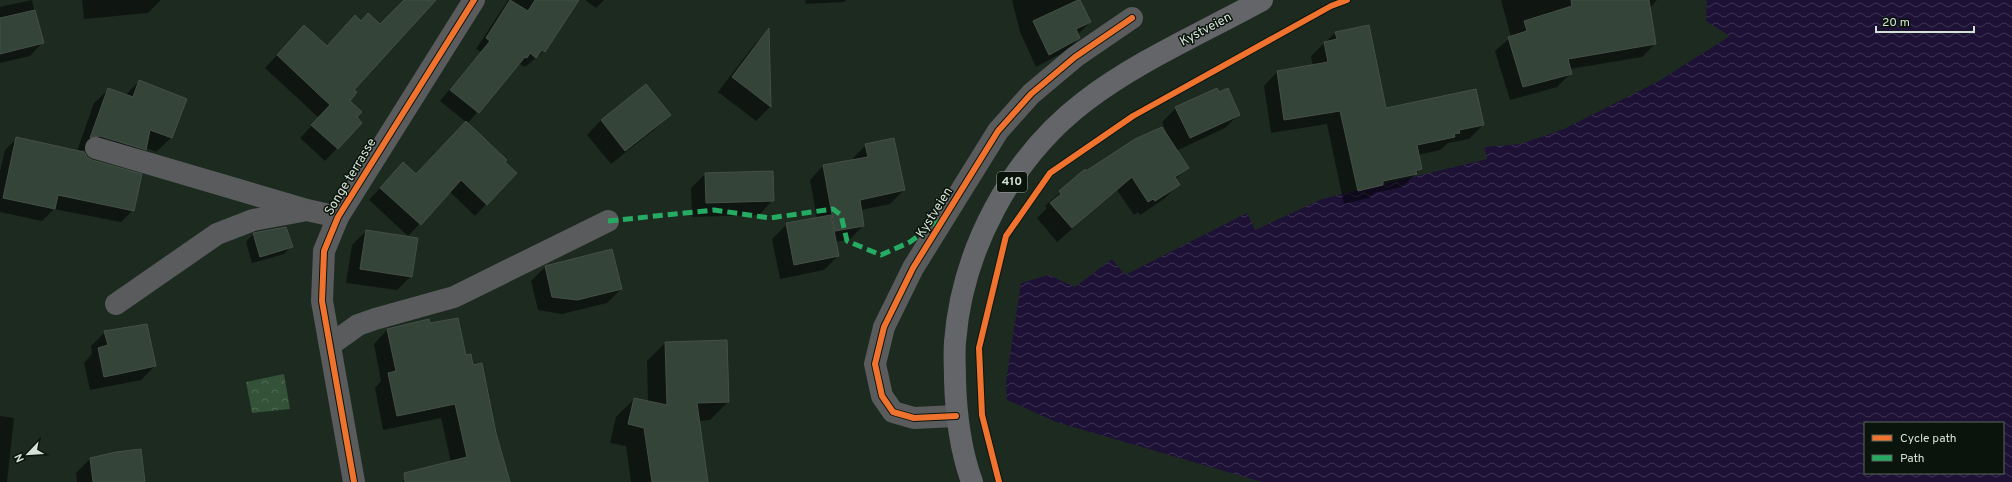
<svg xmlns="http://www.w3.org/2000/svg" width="2012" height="482" font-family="Overpass,sans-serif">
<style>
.park{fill:url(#park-crowns)}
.water{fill:url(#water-waves);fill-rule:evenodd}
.shadow{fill:#0007}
.building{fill:#354438;stroke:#454f47}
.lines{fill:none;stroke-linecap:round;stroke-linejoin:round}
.minor{stroke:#595b5c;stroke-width:22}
.primary{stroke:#646568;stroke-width:22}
.quiet{stroke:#26ab63;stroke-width:5;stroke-dasharray:10 5;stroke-linecap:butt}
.cycleway-casing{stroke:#0a140c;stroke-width:8}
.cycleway{stroke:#ef722f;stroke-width:6}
.labels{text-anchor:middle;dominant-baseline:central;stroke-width:3;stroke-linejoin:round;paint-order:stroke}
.shield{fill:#0a140c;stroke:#97a499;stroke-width:1}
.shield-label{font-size:12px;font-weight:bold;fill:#d4e2d6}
.street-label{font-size:13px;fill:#d4e2d6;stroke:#0a140c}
</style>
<defs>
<pattern id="park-crowns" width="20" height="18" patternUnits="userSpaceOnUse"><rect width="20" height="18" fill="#335238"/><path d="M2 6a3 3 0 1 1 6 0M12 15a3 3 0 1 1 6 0" fill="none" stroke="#506b54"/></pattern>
<pattern id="water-waves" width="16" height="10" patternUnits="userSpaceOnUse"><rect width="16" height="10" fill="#1d1135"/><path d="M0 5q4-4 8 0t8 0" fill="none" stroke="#3d3352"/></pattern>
</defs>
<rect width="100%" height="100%" fill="#1d2a20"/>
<!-- park -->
<polygon class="park" points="284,374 290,409 252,413 246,382"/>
<!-- water -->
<path class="water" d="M 1707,0 L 2012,0 L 2012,482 L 1262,482 L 1056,422 L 1007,400 L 1006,382 L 1021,283 L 1049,275 L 1075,287 L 1112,259 L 1125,275 L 1247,213 L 1255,230 L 1322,199 L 1487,159 L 1484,147 L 1520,144 L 1564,129 L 1659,81 L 1730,36 L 1706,21 ZM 1865,423 L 2003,423 L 2003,473 L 1865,473 Z"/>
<!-- shadow -->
<g class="shadow">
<polygon points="32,0 42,43 30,56 0,63 0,7"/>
<polygon points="82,0 161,0 148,13 84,19"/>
<polygon points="406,0 435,0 353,90 348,101 355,118 361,123 325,161 300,138 319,118 265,68 292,39 326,47 355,16 361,22 380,25"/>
<polygon points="508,0 577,0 544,51 525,67 520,64 515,67 468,123 504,162 486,204 475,216 450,192 408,236 369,200 392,175 416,175 466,122 440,101 481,52 476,49"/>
<polygon points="585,0 604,0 596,8"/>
<polygon points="805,0 846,0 844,2 806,4"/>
<polygon points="1012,0 1079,0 1090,22 1077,35 1079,38 1066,51 1036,67 1020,32"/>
<polygon points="1501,0 1657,0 1650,8 1655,44 1642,57 1570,69 1571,73 1557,87 1510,100 1495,51 1511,37"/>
<polygon points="768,31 770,107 756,121 718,92 755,44"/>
<polygon points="1336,32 1385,109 1483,125 1469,139 1448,143 1440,150 1418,155 1421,169 1402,187 1374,193 1369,198 1344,204 1327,124 1271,133 1264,86 1277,72 1313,66 1311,56"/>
<polygon points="139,81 186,100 171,138 156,152 146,148 131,163 85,150 77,151 94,103 109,89 125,96"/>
<polygon points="1176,108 1239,114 1225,128 1176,151 1187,168 1175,180 1178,185 1164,199 1140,215 1138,212 1134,215 1117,190 1057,242 1037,218 1047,208 1045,206 1084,171 1086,173 1166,132 1162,122"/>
<polygon points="669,115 655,129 611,164 587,135 601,120"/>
<polygon points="17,138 84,153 133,210 121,222 54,209 42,221 0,212 0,171 5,150"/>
<polygon points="866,145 904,190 890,204 861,210 863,226 850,239 836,242 838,256 824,270 780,279 772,239 787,224 817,219 810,180 823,166 853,161 852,159"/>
<polygon points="705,174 773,200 759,215 692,217 691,188"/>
<polygon points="286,228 291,247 284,254 252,263 246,242 253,234"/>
<polygon points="366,231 411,276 397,290 346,283 352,245"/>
<polygon points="545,267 621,289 607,303 562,314 538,310 531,281"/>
<polygon points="429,325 465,356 472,366 495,433 509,482 402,482 412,472 451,462 441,418 383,430 375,388 381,381 374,344 388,329"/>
<polygon points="105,332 155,366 141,380 90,390 84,363 92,354 91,346"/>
<polygon points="665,343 728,402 710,420 698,421 707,482 631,482 626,446 610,443 616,417 634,399 648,402 647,361"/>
<polygon points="0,416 14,418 7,482 0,482"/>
<polygon points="90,459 144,482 77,482 76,473"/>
</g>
<!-- building -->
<g class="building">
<polygon points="404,0 436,0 354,90 357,92 350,101 362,112 357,117 362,123 338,149 311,125 330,105 277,55 304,25 327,46 355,15 361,21 368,13 380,24"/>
<polygon points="510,0 528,11 535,0 579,0 545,52 542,50 536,58 530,53 527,58 525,57 479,113 450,90 490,41 486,38"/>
<polygon points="1078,0 1080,0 1091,22 1076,29 1080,38 1049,55 1033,21"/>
<polygon points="1571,0 1649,0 1656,44 1568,59 1572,74 1523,87 1508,37 1527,31 1524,21 1572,6"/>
<polygon points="35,10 44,43 0,54 0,18"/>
<polygon points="1369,25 1386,108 1476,89 1484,125 1459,130 1460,133 1454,134 1455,137 1417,145 1422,169 1416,171 1417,174 1383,181 1383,185 1358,191 1340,111 1284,120 1277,71 1328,62 1324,42 1337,39 1335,32"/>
<polygon points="769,28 771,107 732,77"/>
<polygon points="139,80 187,99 172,138 150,130 146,150 100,136 90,138 108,88 133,97"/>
<polygon points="646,84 671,115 625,151 601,120"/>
<polygon points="1217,88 1219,92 1228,88 1240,115 1190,138 1175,107"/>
<polygon points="466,121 507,160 505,162 517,173 487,205 461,180 421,225 380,188 403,162 416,174"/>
<polygon points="1162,127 1189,168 1175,177 1180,185 1155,201 1153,199 1148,202 1132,177 1072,228 1050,203 1061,194 1059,191 1085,169 1086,171 1135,139"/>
<polygon points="16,137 84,152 87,157 92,160 142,174 134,211 58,195 55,209 3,198"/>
<polygon points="894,138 905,190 860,200 864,226 835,231 823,165 868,157 865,144"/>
<polygon points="773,171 774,201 706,203 705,173"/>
<polygon points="831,215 839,256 794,265 786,223"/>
<polygon points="286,227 293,247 260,257 253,233"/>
<polygon points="366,230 418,238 412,277 360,269"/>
<polygon points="612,249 622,289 577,300 552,297 545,266"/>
<polygon points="458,318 466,355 471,354 473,365 482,363 496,433 510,482 405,482 404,473 467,457 455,404 397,416 388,373 396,371 387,329 429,319 430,323"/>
<polygon points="147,324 156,366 104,377 98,348 108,345 104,331"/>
<polygon points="727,340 729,402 697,403 708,482 652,482 644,428 628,424 634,398 667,405 665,342"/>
<polygon points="141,449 145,482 93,482 90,458 116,452"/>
</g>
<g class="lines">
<!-- minor -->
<g class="minor">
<polyline points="96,148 307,210 338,217"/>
<polyline points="116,304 217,234 253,220 302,211"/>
<polyline points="330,345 358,325 375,319 454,297 608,221"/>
<polyline points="956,416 914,418 893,412 882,396 875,364 884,327 913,268 998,131 1031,94 1075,57 1132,18"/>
<polyline points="354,482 322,301 324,251 338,217 474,0"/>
</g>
<!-- primary -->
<path class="primary" d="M 972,482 C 960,449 956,415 955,380 C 955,368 954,354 955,342 C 962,250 1011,158 1084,102 C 1137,61 1204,32 1262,0"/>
<!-- quiet -->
<polyline class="quiet" points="608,221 714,210 770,218 833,209 841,215 847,241 881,255 910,242 939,221"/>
<!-- cycleway casing -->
<g class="cycleway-casing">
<g id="cycleway">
<polyline points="956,416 914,418 893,412 882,396 875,364 884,327 913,268 998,131 1031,94 1075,57 1132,18"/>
<polyline points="354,482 322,301 324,251 338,217 474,0"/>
<polyline points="999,482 982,415 979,348 1006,236 1050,173 1133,116 1331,6 1347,0"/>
</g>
</g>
<!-- cycleway -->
<use href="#cycleway" class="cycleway"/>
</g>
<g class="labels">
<!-- shield labels -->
<rect class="shield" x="997" y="172" width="30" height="20" rx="3"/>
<g class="shield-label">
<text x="1012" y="182">410</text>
</g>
<!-- street labels -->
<g class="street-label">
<text transform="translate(1206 30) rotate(-28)">Kystveien</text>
<text transform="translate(351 177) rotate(-59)">Songe terrasse</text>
<text transform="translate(935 213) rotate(-58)">Kystveien</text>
</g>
</g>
<!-- legend -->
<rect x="1864" y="422" width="140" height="52" fill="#0a140c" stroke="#5b665d"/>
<rect x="1872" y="435" width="20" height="6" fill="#ef722f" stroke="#5b665d"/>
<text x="1900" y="442" font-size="12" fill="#d4e2d6">Cycle path</text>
<rect x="1872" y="455" width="20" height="6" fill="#26ab63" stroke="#5b665d"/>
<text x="1900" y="462" font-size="12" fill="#d4e2d6">Path</text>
<!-- north arrow -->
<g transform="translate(28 454) rotate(245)" stroke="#0a140c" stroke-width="3" paint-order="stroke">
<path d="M0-3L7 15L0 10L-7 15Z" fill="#d4e2d6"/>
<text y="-6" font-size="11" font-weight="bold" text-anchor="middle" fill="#d4e2d6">N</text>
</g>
<!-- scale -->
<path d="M1876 26v6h98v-6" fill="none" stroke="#d4e2d6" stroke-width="2"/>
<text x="1882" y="26" font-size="12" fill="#d4e2d6" stroke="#0a140c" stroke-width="3" paint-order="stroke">20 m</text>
</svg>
